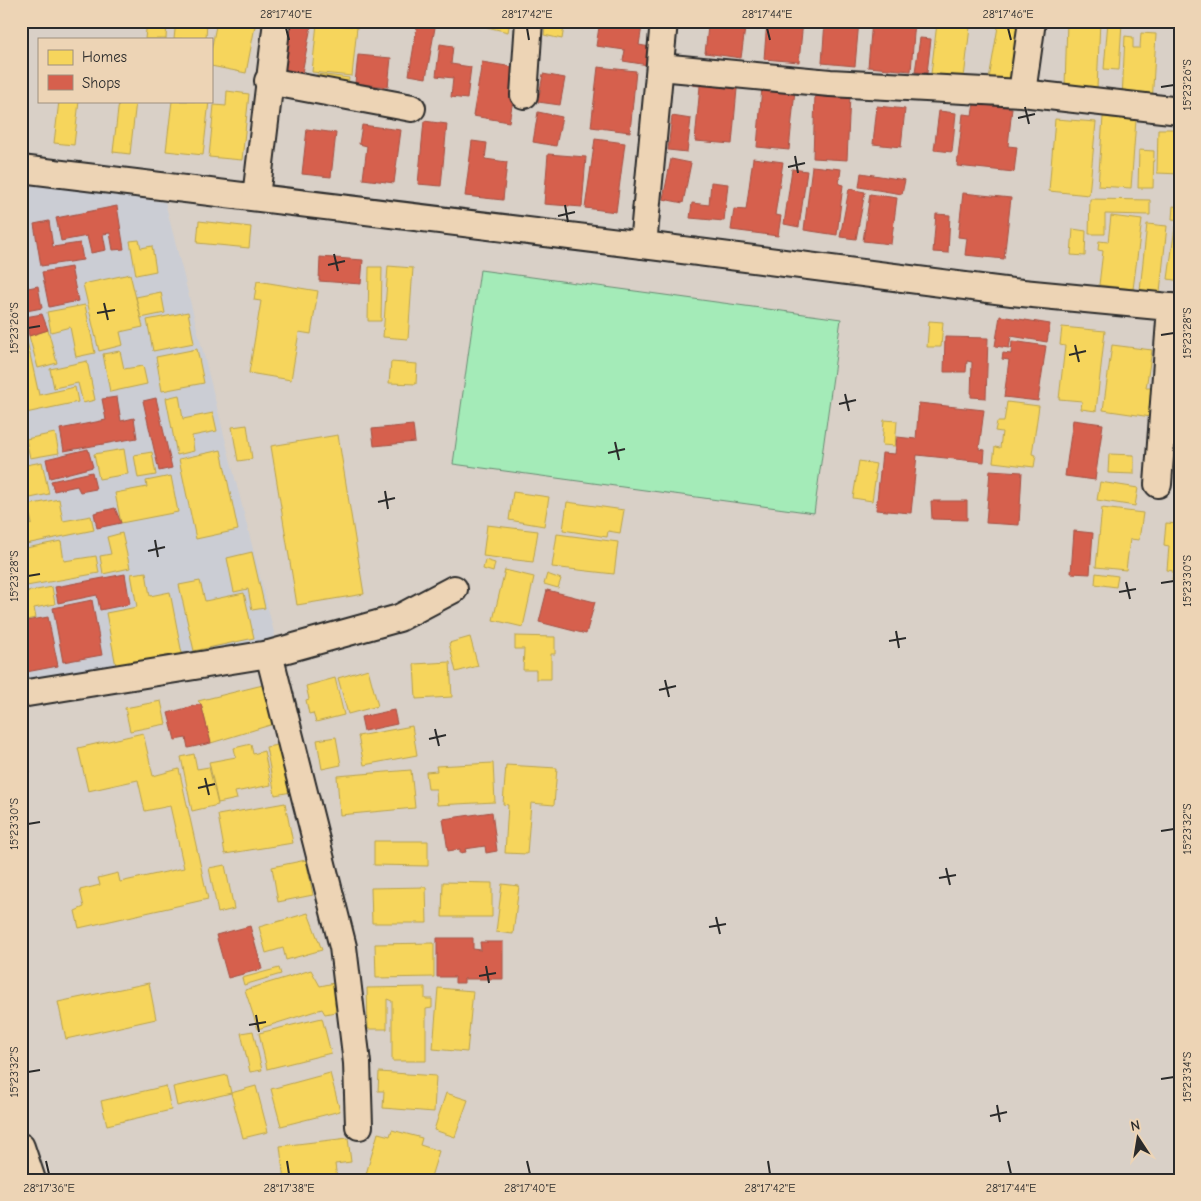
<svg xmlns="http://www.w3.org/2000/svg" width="1201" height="1201" font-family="'Comic Neue',sans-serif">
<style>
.built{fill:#cbcdd4}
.green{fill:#a4ebb8;stroke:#688b72}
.homes{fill:#f6d55c;stroke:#b9a24d}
.shops{fill:#d6604d;stroke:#a35043}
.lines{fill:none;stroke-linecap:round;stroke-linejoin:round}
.minor-casing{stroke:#2b2b2b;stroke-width:30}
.minor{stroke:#edd4b5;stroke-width:26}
.ticks{fill:none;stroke:#2b2b2b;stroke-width:2}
.neatline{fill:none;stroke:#2b2b2b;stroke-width:2}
.ticks-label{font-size:12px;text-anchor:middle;fill:#2b2b2b}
</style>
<rect width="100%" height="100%" fill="#d9d0c7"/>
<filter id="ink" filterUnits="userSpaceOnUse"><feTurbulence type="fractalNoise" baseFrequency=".02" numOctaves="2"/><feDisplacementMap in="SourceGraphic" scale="10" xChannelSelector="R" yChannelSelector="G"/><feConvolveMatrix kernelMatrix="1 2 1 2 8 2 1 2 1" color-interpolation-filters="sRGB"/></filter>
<g filter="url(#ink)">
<!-- built -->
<polygon class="built" points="21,183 165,202 277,644 21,684"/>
<!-- green -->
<polygon class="green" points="480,270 841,319 814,513 453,464"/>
<!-- homes -->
<g class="homes">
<polygon points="147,21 167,21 166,39 145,39"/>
<polygon points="176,21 207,21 206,39 174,39"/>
<polygon points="217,21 256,21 246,73 211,66 211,51"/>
<polygon points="489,21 510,21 508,32 487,27"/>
<polygon points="546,21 565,21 562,39 544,35"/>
<polygon points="999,21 1028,26 1017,84 989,79"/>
<polygon points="1067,21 1100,21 1097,88 1065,87"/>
<polygon points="1108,21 1122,22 1119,70 1104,69"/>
<polygon points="317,23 357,27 352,76 312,72"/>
<polygon points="937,23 970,27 964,78 931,74"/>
<polygon points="1141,33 1156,34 1152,105 1122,99 1125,36 1133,37 1133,48 1140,48"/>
<polygon points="317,74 349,78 347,91 315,87"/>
<polygon points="1174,75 1180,76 1180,106 1172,106"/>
<polygon points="227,91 249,94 242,160 209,157 214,105 226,106"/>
<polygon points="59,101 79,101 74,145 54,143"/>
<polygon points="119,101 136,101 130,154 113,152"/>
<polygon points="172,101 209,101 203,155 166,151"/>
<polygon points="1103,117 1136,120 1131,188 1098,186"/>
<polygon points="1055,119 1096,122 1089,195 1049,191"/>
<polygon points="1158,129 1180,129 1180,174 1157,173"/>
<polygon points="1139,150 1154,151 1153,188 1138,188"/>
<polygon points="1090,199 1150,200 1150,215 1105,214 1105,234 1089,234"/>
<polygon points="1173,206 1180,207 1180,220 1172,219"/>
<polygon points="1111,216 1142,220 1133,289 1099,285 1103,251 1098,250 1099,241 1108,242"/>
<polygon points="199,221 251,227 249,248 197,243"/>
<polygon points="1147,224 1167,226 1160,292 1140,290"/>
<polygon points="1175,227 1180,228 1180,281 1168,279"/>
<polygon points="1073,229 1086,231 1085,256 1071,255"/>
<polygon points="139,240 141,248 152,246 156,271 136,275 130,241"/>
<polygon points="388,266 413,268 408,339 383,337"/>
<polygon points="369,267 382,267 381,321 368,321"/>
<polygon points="130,274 143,327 120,332 123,345 99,351 83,284"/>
<polygon points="257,281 318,291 311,334 299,332 291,380 249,373 261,301 254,300"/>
<polygon points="161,292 165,313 141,318 136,297"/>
<polygon points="85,305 95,353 76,357 70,327 51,332 47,312"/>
<polygon points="188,312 194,343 153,351 147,320"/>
<polygon points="929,321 943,322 941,347 927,347"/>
<polygon points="21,323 23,323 39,395 75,387 78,402 21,414"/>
<polygon points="1062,327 1105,331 1096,411 1081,409 1082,401 1059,399 1065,346 1060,345"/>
<polygon points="48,330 57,363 38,368 29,336"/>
<polygon points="1112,345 1152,350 1146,388 1154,388 1158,418 1103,410"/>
<polygon points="197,349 204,383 162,391 156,357"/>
<polygon points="120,351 124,369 143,366 147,384 110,392 103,354"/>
<polygon points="87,361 95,400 83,403 78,383 54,388 50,369"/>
<polygon points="391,362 417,364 416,384 389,383"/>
<polygon points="179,395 183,419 213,413 217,431 192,436 194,451 177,455 166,398"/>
<polygon points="1007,402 1039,406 1032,454 1036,455 1034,467 993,462 995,447 1000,448 1002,432 995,431 997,422 1004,422"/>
<polygon points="884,420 897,421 895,446 882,445"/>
<polygon points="247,425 252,459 238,461 232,427"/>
<polygon points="55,433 59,453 30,458 26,439"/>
<polygon points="338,435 364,594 297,605 271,446"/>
<polygon points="124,449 128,474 99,479 94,454"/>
<polygon points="221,450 238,530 196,539 179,459"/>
<polygon points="152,452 156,475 138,478 134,455"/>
<polygon points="1109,454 1134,455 1134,474 1108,473"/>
<polygon points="859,461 876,464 874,474 876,474 872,501 853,498"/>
<polygon points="42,462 49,494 21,500 21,466"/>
<polygon points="171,476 178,512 121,523 115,493 147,487 146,481"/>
<polygon points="1100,482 1138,488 1135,506 1097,500"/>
<polygon points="513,492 549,497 544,526 509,520"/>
<polygon points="59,499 63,521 91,516 94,530 21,545 21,527 32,524 28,505"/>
<polygon points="567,502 624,510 620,533 608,531 607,537 563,530"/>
<polygon points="1102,508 1143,513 1139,540 1130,539 1126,570 1096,567"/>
<polygon points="1166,523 1180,524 1180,580 1172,580 1173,571 1167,570 1169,546 1164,545"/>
<polygon points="487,525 538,531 533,562 483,556"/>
<polygon points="122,533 130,568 103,574 100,556 111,554 107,537"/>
<polygon points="557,534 618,542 614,574 552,567"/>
<polygon points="61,541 64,561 96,556 99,573 21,587 21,549"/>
<polygon points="252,552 265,608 252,610 248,589 234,592 227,558"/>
<polygon points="485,560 495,563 493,572 483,569"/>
<polygon points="505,570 534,577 523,627 493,620"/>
<polygon points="146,572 150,596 170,592 182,654 116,666 106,613 137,607 131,574"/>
<polygon points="1096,573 1118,576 1116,587 1095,584"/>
<polygon points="547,574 561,579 558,588 544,584"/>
<polygon points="200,581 205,601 244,593 254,638 194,651 179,585"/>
<polygon points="52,587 55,604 34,608 36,618 21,621 21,593"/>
<polygon points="515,636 555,637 555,654 551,654 551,679 536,679 536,670 523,670 524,649 515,649"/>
<polygon points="470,637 478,666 456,672 449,643"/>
<polygon points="450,662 452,697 416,699 414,664"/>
<polygon points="368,669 378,706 348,714 338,678"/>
<polygon points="335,678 344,715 316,722 313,713 309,714 306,700 309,699 306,686"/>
<polygon points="267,684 277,723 211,743 201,704 198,701"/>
<polygon points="161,701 166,724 130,731 125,708"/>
<polygon points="412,726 417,755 364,765 358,736"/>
<polygon points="143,733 153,776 179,769 208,899 79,928 75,911 84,907 80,890 100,885 98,878 118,873 120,882 184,868 170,806 145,811 138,780 88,791 78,748"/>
<polygon points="336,737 341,765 322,769 317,740"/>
<polygon points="289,743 297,791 275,795 266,747"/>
<polygon points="251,744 253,754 264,751 271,785 235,792 237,799 218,803 209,762 236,757 234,748"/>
<polygon points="194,754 197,769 209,767 218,805 192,811 181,757"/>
<polygon points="493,763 495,802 437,805 436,789 428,789 426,772 437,771 436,766"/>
<polygon points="506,765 557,768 554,805 531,803 527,854 505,853 508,805 503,804"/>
<polygon points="411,770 415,808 340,815 337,776"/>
<polygon points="285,803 293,843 225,854 218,815"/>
<polygon points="374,841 428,841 428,866 374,865"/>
<polygon points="306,860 313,895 278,902 272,867"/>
<polygon points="225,865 234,909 218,913 209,868"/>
<polygon points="443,882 492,883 492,917 442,917"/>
<polygon points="502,884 519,886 513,934 496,932"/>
<polygon points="426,887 427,923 372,923 371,888"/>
<polygon points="308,913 322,950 286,960 283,948 266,953 259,927"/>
<polygon points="434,943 434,977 376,978 375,944"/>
<polygon points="279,968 281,974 244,985 242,978"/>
<polygon points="311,970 320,986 339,982 345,1010 325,1014 322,1009 258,1029 245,990"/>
<polygon points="149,983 156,1019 66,1039 58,1002"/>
<polygon points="425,987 425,999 432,999 432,1008 426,1009 426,1061 392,1061 392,1001 387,999 387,1029 368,1029 367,988"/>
<polygon points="438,988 473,991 467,1052 433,1049"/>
<polygon points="322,1018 331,1053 267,1069 259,1033"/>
<polygon points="253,1031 262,1070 250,1072 241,1033"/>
<polygon points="379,1072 436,1076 434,1112 383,1108 384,1091 378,1091"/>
<polygon points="330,1073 340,1111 281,1126 271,1089"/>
<polygon points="227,1075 231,1093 177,1106 173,1087"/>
<polygon points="166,1086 171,1110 107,1125 101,1101"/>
<polygon points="256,1086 268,1132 243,1138 231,1093"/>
<polygon points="446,1093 468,1100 455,1137 434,1130"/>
<polygon points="392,1130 422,1138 420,1145 439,1151 430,1180 387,1180 366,1174 378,1133 390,1136"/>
<polygon points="348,1138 351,1162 335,1164 337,1179 284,1180 280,1146"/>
</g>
<!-- shops -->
<g class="shops">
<polygon points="292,21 312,21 301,78 282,74"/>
<polygon points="418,21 436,22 426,78 409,75"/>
<polygon points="600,21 642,26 639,45 650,47 648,65 623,61 625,50 596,46"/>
<polygon points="728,21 746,21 741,58 705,53 708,27 727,29"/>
<polygon points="767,21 803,21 799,62 764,59"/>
<polygon points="825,21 859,21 855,66 822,63"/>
<polygon points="872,21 915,21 911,71 868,67"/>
<polygon points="920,38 931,39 927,73 915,72"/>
<polygon points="440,44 453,46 451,64 471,67 467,99 451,97 453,78 436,76"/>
<polygon points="358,55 391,58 388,87 355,83"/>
<polygon points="482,62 519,68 509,122 473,116"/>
<polygon points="598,67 636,71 630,132 591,127"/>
<polygon points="543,74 565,78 560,105 538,102"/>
<polygon points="692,74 716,76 715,87 737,89 732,144 695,141 700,86 692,85"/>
<polygon points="762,87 795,90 789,150 757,147"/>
<polygon points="815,94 850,95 847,160 813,158"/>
<polygon points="974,104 1012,108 1008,146 1017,147 1014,172 957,166 963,114 972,115"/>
<polygon points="877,106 905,109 901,147 873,144"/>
<polygon points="939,111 956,113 952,152 934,150"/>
<polygon points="538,112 562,117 556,146 533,142"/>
<polygon points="672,116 691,119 687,152 668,150"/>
<polygon points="424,121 447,124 441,186 418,184"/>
<polygon points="362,125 401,130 394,183 363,179 367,146 359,144"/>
<polygon points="307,129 336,133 331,177 302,174"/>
<polygon points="595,139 625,143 616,212 585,208"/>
<polygon points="472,141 487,143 485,159 507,162 503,200 465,196"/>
<polygon points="548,154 586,157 582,207 544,204"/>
<polygon points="753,158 783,162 775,215 781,216 778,236 731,230 734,209 746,210"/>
<polygon points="671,159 691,163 683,203 663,199"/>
<polygon points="812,166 841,169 839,184 843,185 837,235 804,230"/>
<polygon points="792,169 807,171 799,227 784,224"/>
<polygon points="861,173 905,180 902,194 859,187"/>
<polygon points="711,182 728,184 724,221 690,218 692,203 709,205"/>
<polygon points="849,189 865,192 856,239 840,237"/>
<polygon points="963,193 1011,198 1004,259 965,255 967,238 958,237"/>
<polygon points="870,194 897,198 891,244 863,241"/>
<polygon points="117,206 124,249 113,250 110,233 103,234 106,250 91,253 87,236 61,241 56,218"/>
<polygon points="936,214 950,215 948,253 933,252"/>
<polygon points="49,221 53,247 80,243 83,260 41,266 34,224"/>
<polygon points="21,242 27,268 21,269"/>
<polygon points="320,257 363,260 361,284 319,281"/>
<polygon points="71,267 78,301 49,307 42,272"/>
<polygon points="26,277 28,288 38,286 42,308 21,312 21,278"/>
<polygon points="42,314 48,330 29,336 25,317"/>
<polygon points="1000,316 1050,324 1047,342 1011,336 1009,348 995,346"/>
<polygon points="945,337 988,338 986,398 971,397 972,362 967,361 966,372 944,372"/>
<polygon points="1012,341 1046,346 1038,401 1004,397 1009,360 1002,359 1003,353 1011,354"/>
<polygon points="117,397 121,421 134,418 137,438 64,451 60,429 106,420 102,399"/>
<polygon points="156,398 172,468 159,471 143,401"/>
<polygon points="919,403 984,410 979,449 985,450 984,462 917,455 911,513 876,510 882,453 895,454 897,437 916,439"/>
<polygon points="1073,420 1103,424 1095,480 1065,476"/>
<polygon points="413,425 415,442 374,446 372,429"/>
<polygon points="88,449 93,467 50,478 46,459"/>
<polygon points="990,470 1022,472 1019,525 986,523"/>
<polygon points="92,472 96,489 80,492 77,486 54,491 51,481"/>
<polygon points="931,501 967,501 967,520 932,519"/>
<polygon points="115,508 121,523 97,528 94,513"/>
<polygon points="1074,531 1093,533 1090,574 1071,573"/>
<polygon points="125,574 130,604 100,610 97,595 58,603 55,587"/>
<polygon points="547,590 595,602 586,634 539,622"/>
<polygon points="92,600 102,655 63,662 53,608"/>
<polygon points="48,617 58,666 21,673 21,622"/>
<polygon points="201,704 211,743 188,748 186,738 175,740 168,713"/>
<polygon points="394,710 397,724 364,731 361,717"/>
<polygon points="25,755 29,772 21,773 21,756"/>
<polygon points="492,812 497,851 486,853 485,846 465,849 466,852 460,853 460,849 448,851 443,819"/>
<polygon points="250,926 262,969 228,978 216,935"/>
<polygon points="437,938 473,938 473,949 481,950 480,942 503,942 503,979 464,979 464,983 455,983 455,977 437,977"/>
</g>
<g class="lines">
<!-- minor casing -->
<g class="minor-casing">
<g id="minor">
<polyline points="660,67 830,83 1022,93 1180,111"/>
<polyline points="268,81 412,108"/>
<polyline points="1022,93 1032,21"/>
<polyline points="524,95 529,21"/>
<polyline points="21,169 643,245 1012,292 1180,308"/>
<polyline points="256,197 277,21"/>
<polyline points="643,245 664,21"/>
<polyline points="1158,484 1171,307"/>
<polyline points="269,654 343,947 357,1063 359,1126"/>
<polyline points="21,694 269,654 399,618 454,589"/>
<polyline points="21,1147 32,1180"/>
</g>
</g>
<!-- minor -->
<use href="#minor" class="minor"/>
</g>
</g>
<!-- ticks -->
<path class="ticks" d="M 286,28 L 289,40M 527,28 L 529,40M 767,28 L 770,40M 1008,28 L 1011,40M 1161,87 L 1174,85M 1025,107 L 1029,124M 1018,118 L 1035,114M 795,156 L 798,173M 788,167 L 805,163M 565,205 L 568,222M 558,216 L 575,212M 334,254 L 338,271M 328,265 L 345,261M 104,303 L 108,320M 97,313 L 115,310M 28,328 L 40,326M 1161,335 L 1174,333M 1075,345 L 1079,362M 1069,355 L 1086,351M 845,394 L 849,411M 839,404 L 856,400M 615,442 L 619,460M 608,453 L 625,449M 385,491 L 388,509M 378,502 L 395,498M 155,540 L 158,557M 148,551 L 165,547M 28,576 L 40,574M 1126,582 L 1130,599M 1161,583 L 1174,581M 1119,592 L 1136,589M 896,631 L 899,648M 889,641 L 906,638M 665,680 L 669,697M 659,690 L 676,686M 435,729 L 439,746M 429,739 L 446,735M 205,778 L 209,795M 198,788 L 215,784M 28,824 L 40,822M 1161,831 L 1174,829M 946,868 L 950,885M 939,878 L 956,875M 716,917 L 720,934M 709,927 L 726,924M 486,966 L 489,983M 479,976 L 496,973M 256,1015 L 259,1032M 249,1025 L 266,1022M 28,1072 L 40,1070M 1161,1079 L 1174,1077M 997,1105 L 1000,1122M 990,1116 L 1007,1112M 46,1161 L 49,1174M 287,1161 L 289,1174M 527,1161 L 530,1174M 768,1161 L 770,1174M 1008,1161 L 1011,1174"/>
<!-- margin -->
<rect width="1201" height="1201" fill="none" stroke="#edd4b5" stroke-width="55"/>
<!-- legend -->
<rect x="38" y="38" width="175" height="65" fill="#edd4b5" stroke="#9f907e"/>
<rect x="48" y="50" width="25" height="15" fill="#f6d55c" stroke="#9f907e"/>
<text x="82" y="62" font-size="15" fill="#2b2b2b">Homes</text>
<rect x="48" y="75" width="25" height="15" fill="#d6604d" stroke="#9f907e"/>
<text x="82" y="88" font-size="15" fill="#2b2b2b">Shops</text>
<!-- north arrow -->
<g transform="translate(1138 1138) rotate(348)" stroke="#edd4b5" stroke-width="4" paint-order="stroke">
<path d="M0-4L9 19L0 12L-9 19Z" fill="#2b2b2b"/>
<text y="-8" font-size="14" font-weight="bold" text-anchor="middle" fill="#2b2b2b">N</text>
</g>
<rect x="28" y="28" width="1146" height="1146" class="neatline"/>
<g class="ticks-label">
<text x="286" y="18">28°17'40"E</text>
<text x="527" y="18">28°17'42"E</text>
<text x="767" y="18">28°17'44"E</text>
<text x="1008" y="18">28°17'46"E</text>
<text transform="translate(1187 85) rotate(-90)" y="4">15°23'26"S</text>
<text transform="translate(14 328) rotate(-90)" y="4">15°23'26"S</text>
<text transform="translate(1187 333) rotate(-90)" y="4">15°23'28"S</text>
<text transform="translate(14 576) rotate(-90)" y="4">15°23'28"S</text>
<text transform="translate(1187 581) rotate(-90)" y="4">15°23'30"S</text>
<text transform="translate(14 824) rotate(-90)" y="4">15°23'30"S</text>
<text transform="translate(1187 829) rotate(-90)" y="4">15°23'32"S</text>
<text transform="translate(14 1072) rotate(-90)" y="4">15°23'32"S</text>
<text transform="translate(1187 1077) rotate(-90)" y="4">15°23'34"S</text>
<text x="49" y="1192">28°17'36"E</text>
<text x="289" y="1192">28°17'38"E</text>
<text x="530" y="1192">28°17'40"E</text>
<text x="770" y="1192">28°17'42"E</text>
<text x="1011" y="1192">28°17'44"E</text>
</g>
</svg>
